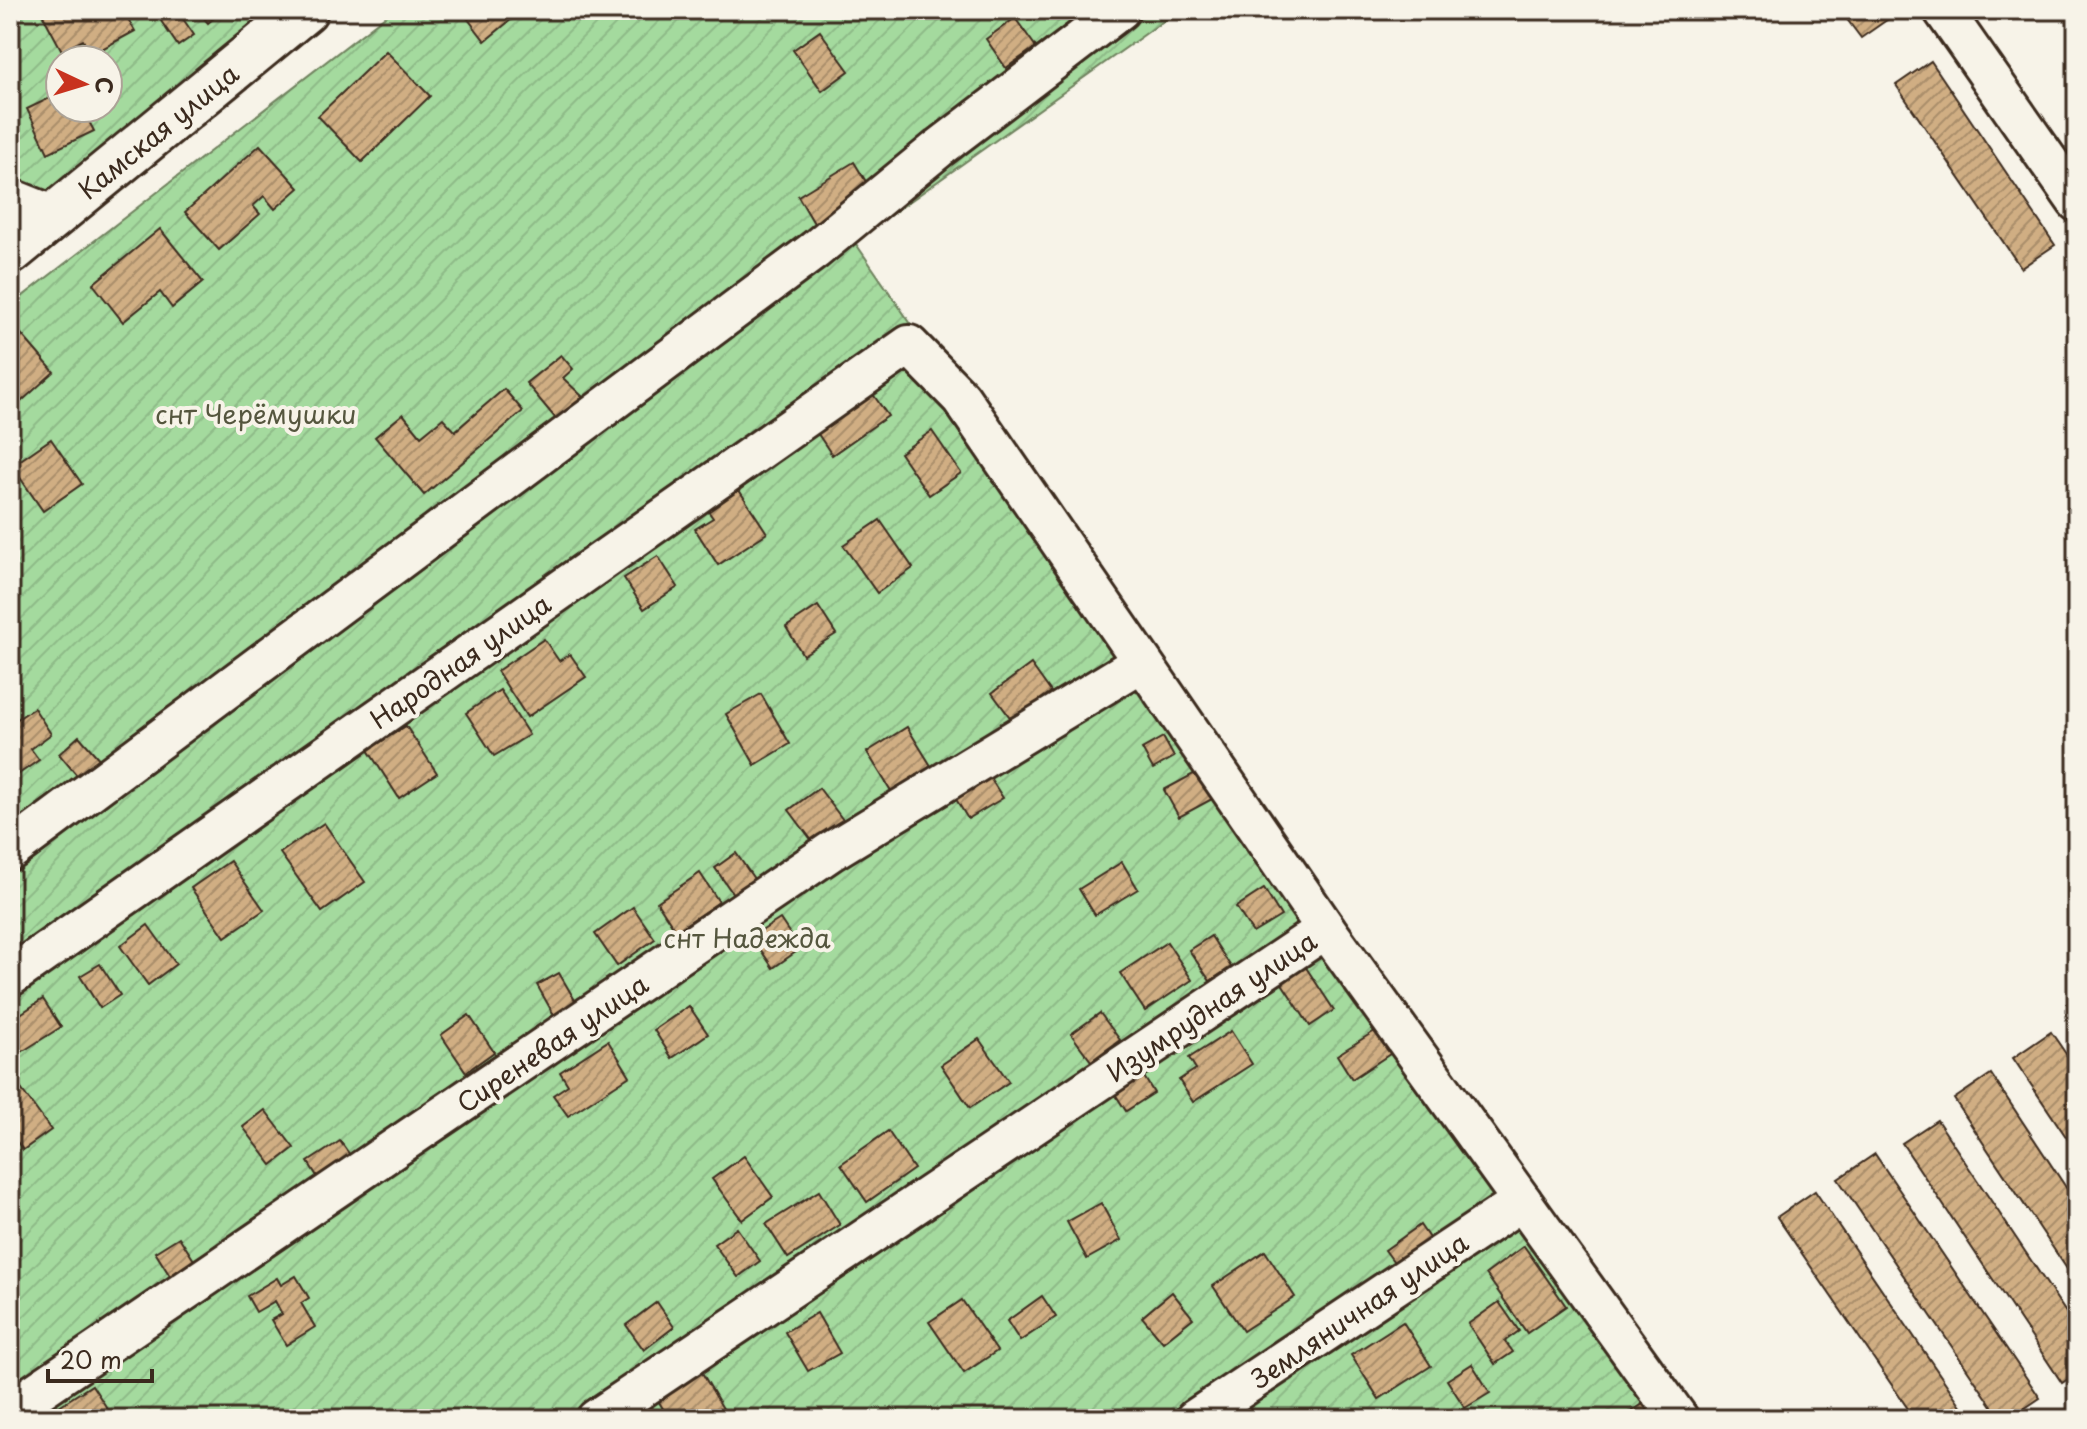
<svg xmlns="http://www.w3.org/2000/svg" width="2087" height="1429" font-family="'Playpen Sans',sans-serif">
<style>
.garden{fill:url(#garden-furrows);stroke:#70825e;stroke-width:2;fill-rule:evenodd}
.building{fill:url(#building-hatch);stroke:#3b2a1e;stroke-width:2}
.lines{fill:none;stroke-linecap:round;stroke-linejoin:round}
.street-casing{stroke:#3b2a1e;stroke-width:44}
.secondary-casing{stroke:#3b2a1e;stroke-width:50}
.street{stroke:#f7f3e8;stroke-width:38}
.secondary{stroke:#f7f3e8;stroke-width:44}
.labels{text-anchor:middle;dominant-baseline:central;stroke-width:8;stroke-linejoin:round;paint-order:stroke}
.street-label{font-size:26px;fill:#3b2a1e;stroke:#f7f3e8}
.park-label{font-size:26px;fill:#55563e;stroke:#f7f3e8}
</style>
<defs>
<pattern id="garden-furrows" width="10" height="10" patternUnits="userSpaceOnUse" patternTransform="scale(2)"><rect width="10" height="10" fill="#a4da9e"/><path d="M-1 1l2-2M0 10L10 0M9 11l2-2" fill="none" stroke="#8ebb88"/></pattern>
<pattern id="building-hatch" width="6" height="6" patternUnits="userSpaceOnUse" patternTransform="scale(2)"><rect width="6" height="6" fill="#d0ae83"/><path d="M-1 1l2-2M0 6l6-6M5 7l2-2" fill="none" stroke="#aa8e6b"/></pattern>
</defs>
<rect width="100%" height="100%" fill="#f7f3e8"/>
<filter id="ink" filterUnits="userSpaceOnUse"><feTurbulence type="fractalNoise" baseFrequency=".0125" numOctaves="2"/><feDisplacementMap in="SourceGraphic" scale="16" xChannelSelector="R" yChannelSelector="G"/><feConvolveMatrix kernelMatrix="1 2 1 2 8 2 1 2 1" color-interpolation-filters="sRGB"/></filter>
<g filter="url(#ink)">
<!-- garden -->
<g class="garden">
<path d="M 10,10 L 272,10 L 10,223 ZM 60,60 L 108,60 L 108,108 L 60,108 Z"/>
<polygon points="393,10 1179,10 854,241 1663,1419 10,1419 10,306"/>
</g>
<!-- building -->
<g class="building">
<polygon points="40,10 123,10 135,31 91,55 83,40 62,51"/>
<polygon points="177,10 194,35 178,46 161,21"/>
<polygon points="197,10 223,10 208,23"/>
<polygon points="461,10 523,10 485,41"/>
<polygon points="1857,10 1886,10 1891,17 1861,38 1846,18"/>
<polygon points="1015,18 1036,47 1006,68 986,39"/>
<polygon points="820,31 849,71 822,91 793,50"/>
<polygon points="386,51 430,96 362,162 318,116"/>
<polygon points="1931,61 2055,245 2021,268 1896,85"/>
<polygon points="60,93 60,108 82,108 94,131 48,153 27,109"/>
<polygon points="260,145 299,188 275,209 264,196 253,206 260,214 219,250 185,212"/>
<polygon points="854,162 871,190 815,225 798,196"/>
<polygon points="160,229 203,282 172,308 160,292 123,322 93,284"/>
<polygon points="10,321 54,372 14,408 10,404"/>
<polygon points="561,355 573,369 563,378 583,397 556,419 526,383"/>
<polygon points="868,387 888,416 832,455 812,425"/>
<polygon points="504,389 523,411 424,495 375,437 403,414 421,436 443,418 455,431"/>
<polygon points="932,431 961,473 929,495 900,453"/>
<polygon points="51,439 82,484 43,511 12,466"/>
<polygon points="737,487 767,533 718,565 695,529 713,518 705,507"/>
<polygon points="880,520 913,568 877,593 843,545"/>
<polygon points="658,556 678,587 644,609 624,578"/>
<polygon points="818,606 836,634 803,655 786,627"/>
<polygon points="544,639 559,661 570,654 586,677 527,717 497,671"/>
<polygon points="1031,664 1051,692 1012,720 992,693"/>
<polygon points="500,690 529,735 494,756 466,713"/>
<polygon points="761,694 790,744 755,765 726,714"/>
<polygon points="34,708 51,734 31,749 39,760 10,780 10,724"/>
<polygon points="406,726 437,773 399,798 368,750"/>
<polygon points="907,727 933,769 893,794 867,752"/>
<polygon points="79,736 101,761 80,779 59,754"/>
<polygon points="1163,737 1174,757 1153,769 1142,749"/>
<polygon points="985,770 1003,798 968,819 951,791"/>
<polygon points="1197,772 1212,799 1179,817 1164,790"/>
<polygon points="819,788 846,824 816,846 789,810"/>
<polygon points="324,823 365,882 322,912 280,853"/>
<polygon points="736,853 759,886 738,901 715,868"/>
<polygon points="230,861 264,910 225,937 191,888"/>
<polygon points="1122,862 1138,889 1095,915 1079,889"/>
<polygon points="700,873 719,902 676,931 657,902"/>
<polygon points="1264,889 1281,916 1253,933 1236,907"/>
<polygon points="633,907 655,939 617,966 595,934"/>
<polygon points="780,919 800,949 773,968 752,937"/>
<polygon points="148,925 176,964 148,985 120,946"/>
<polygon points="1211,936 1231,967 1210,981 1189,950"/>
<polygon points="1167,942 1192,980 1145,1011 1120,973"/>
<polygon points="100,964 120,995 100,1008 80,976"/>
<polygon points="1305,966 1334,1010 1310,1026 1281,982"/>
<polygon points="559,973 576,1002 554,1015 537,985"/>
<polygon points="43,999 61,1027 17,1055 10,1045 10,1021"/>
<polygon points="689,1006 708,1034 672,1058 654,1030"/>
<polygon points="1100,1013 1120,1040 1091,1061 1071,1034"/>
<polygon points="469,1015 494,1052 466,1072 441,1035"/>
<polygon points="1378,1029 1393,1052 1352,1079 1337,1055"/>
<polygon points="1231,1031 1252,1064 1193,1102 1179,1080 1196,1069 1189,1058"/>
<polygon points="2051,1032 2077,1070 2077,1153 2013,1058"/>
<polygon points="979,1039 1009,1082 970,1108 941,1065"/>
<polygon points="608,1041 630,1076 568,1116 553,1095 568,1085 560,1072"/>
<polygon points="1138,1067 1154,1093 1126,1111 1110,1086"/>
<polygon points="1991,1074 2077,1204 2077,1284 1954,1099"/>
<polygon points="19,1086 51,1130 23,1150 10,1132 10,1093"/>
<polygon points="265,1110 294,1148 272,1165 243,1127"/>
<polygon points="1937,1120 2077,1329 2077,1373 2062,1383 1902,1143"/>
<polygon points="888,1131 914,1169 867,1202 841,1164"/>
<polygon points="340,1141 355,1162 322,1184 308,1162"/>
<polygon points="1875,1154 2040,1398 2009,1419 2001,1419 1838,1179"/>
<polygon points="744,1156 773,1197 742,1220 712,1179"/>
<polygon points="819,1191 840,1225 788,1258 766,1224"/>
<polygon points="1815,1191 1970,1419 1915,1419 1777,1217"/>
<polygon points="1101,1203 1121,1240 1087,1259 1067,1222"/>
<polygon points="1420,1225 1431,1241 1396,1265 1385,1250"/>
<polygon points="737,1228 760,1261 738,1277 714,1244"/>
<polygon points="179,1237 199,1268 175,1284 155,1252"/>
<polygon points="1524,1246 1566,1306 1527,1333 1486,1274"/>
<polygon points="1265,1251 1295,1297 1243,1331 1213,1286"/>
<polygon points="296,1276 309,1298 301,1303 315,1327 286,1345 271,1320 282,1314 275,1301 256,1312 247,1296 277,1278 281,1285"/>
<polygon points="1172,1292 1193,1318 1163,1342 1142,1317"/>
<polygon points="1042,1296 1056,1317 1020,1341 1007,1321"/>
<polygon points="962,1300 997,1351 964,1373 929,1322"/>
<polygon points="657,1302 674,1327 644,1350 626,1325"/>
<polygon points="1499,1302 1519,1331 1505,1341 1513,1352 1495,1364 1468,1324"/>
<polygon points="817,1313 840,1353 808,1371 785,1332"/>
<polygon points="1403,1322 1431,1366 1379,1399 1351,1355"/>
<polygon points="697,1364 729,1419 669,1419 652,1390"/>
<polygon points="1472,1364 1490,1393 1465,1408 1447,1380"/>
<polygon points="92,1385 114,1419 63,1419 56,1408"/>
<polygon points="1650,1399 1663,1419 1621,1419"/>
<polygon points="1244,1401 1258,1419 1223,1419"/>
</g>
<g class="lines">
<!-- street casing -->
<g class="street-casing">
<g id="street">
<polyline points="1943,10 2077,202"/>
<polyline points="10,198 55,216"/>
<polyline points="10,851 815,250 938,149 1120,10"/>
<polyline points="10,977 909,345 961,398 1326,929"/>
<polyline points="10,1410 830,852 1142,662"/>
<polyline points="596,1419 1326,929 1679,1419"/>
<polyline points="1195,1419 1522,1201"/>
</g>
</g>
<!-- secondary casing -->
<g class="secondary-casing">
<polyline id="secondary" points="10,252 305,10"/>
</g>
<!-- street -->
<use href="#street" class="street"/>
<!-- secondary -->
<use href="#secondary" class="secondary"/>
</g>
</g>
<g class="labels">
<!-- street labels -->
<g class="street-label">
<text transform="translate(158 131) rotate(-39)">Камская улица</text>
<text transform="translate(460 661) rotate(-35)">Народная улица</text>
<text transform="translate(1211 1006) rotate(-34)">Изумрудная улица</text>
<text transform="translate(552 1043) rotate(-34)">Сиреневая улица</text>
<text transform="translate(1359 1310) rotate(-34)">Земляничная улица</text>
</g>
<!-- park labels -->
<g class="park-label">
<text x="256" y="413">снт Черёмушки</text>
<text x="747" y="937">снт Надежда</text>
</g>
</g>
<!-- margin -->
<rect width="2087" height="1429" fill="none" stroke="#f7f3e8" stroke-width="40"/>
<rect x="20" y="20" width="2047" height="1389" fill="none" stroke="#3b2a1e" stroke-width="3" filter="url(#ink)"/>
<!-- north arrow -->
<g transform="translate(84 84) rotate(94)"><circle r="38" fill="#f7f3e8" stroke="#aca397" stroke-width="2"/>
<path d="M0-6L14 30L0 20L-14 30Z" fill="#c8321e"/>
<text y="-12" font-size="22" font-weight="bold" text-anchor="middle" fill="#3b2a1e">С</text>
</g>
<!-- scale -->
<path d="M48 1369v12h104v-12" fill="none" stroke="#3b2a1e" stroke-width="4"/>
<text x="60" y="1369" font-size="24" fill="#3b2a1e" stroke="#f7f3e8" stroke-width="6" paint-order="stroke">20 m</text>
</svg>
